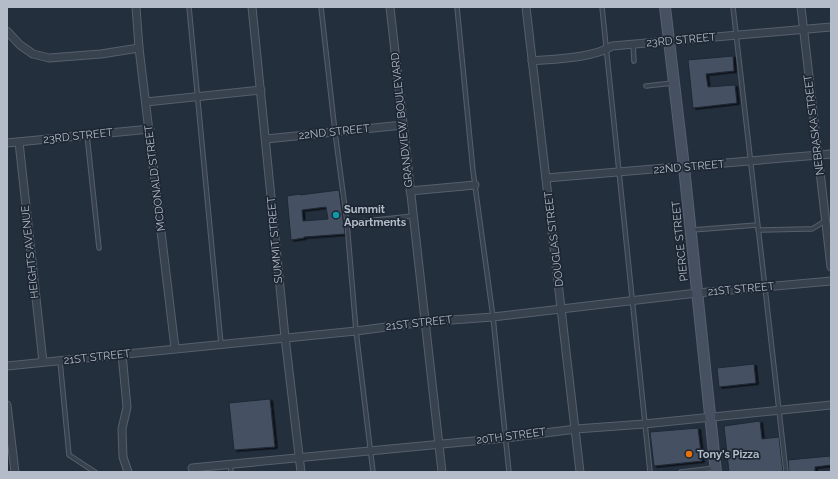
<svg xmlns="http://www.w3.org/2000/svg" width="838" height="479" font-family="Raleway,sans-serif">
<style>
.building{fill:#455162;stroke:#1f2835;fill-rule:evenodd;filter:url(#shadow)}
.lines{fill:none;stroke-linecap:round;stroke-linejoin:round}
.service-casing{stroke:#565f6c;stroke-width:5.5}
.minor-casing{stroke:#565f6c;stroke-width:9}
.secondary-casing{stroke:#565f6c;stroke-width:12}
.service{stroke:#38414e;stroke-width:3.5}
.minor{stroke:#38414e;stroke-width:7}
.secondary{stroke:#465061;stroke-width:10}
.culture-dot{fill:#0f9aa8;stroke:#1d2633;stroke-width:1.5}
.food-dot{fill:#e8710a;stroke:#1d2633;stroke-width:1.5}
.labels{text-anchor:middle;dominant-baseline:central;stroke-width:3.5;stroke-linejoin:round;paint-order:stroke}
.street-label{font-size:11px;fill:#b4bcc9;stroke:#1d2633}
.poi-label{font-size:11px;font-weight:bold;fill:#b4bcc9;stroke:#1d2633;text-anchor:start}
</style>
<defs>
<filter id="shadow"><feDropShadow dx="2.5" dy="1.5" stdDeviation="0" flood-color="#0009"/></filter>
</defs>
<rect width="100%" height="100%" fill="#242f3e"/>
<!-- building -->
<g class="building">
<polygon points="733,56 734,71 706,74 708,87 735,85 737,103 693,108 688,60"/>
<path d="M 339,190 L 345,234 L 304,237 L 304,238 L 291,240 L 287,196 L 300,194 L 300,195 ZM 326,207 L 328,219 L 303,221 L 302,210 Z"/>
<polygon points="754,364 756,383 719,387 717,368"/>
<polygon points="270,399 275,447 234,450 229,403"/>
<polygon points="760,421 762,439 779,437 783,472 729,472 724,426"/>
<polygon points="698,428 702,461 654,466 650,432"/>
<polygon points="830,456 831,465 815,467 815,472 789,472 788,460"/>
</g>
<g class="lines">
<!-- service casing -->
<g class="service-casing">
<g id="service">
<polyline points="189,7 221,344"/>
<polyline points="321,7 335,132 347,223 356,331 373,472"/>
<polyline points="457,7 473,171 493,317 509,472"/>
<polyline points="602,7 650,472"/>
<polyline points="733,7 786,472"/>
<polyline points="633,44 634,61"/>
<polyline points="646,86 673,83"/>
<polyline points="87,135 99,248"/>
<polyline points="347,223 413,216"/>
<polyline points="692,230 757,225"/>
<polyline points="758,230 807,229 812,229 825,221"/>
<polyline points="60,361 69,455 95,472"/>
<polyline points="230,464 231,472"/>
<polyline points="681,472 715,468"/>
</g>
</g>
<!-- minor casing -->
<g class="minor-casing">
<g id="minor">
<polyline points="136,7 139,48 175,348"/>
<polyline points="252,7 285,337 301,472"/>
<polyline points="390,7 442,472"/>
<polyline points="526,7 580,472"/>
<polyline points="801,7 831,267"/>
<polyline points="7,31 20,45 33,54 49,58 101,54 139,48"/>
<path d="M 532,61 C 554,59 594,58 612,46 L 831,27"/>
<polyline points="146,102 261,90"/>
<polyline points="266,139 403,125"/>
<polyline points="19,142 43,362"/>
<polyline points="7,143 150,129"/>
<polyline points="546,178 831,154"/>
<polyline points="410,191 475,185"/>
<polyline points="122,354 127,407 122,429 123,457 128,472"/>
<polyline points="7,366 356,331 424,322 493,317 697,293 831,281"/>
<polyline points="7,405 15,472"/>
<polyline points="192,468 505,438 576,429 644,424 831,405"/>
</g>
</g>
<!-- secondary casing -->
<g class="secondary-casing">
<polyline id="secondary" points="665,7 684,167 716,472"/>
</g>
<!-- service -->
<use href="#service" class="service"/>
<!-- minor -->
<use href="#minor" class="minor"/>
<!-- secondary -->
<use href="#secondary" class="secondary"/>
</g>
<!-- markers -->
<circle class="culture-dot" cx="336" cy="215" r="4"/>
<circle class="food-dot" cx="689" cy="454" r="4"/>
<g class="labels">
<!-- street labels -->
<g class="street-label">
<text transform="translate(681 40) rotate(-5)">23RD STREET</text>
<text transform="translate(402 120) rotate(-96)">GRANDVIEW BOULEVARD</text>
<text transform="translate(814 125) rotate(-97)">NEBRASKA STREET</text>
<text transform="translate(334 132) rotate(-6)">22ND STREET</text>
<text transform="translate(78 136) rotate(-6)">23RD STREET</text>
<text transform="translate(689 167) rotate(-5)">22ND STREET</text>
<text transform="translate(155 178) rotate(-97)">MCDONALD STREET</text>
<text transform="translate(554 239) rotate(-97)">DOUGLAS STREET</text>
<text transform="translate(275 240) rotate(-95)">SUMMIT STREET</text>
<text transform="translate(680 241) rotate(-96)">PIERCE STREET</text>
<text transform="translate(30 252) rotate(-96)">HEIGHTS AVENUE</text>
<text transform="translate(741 289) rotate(-5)">21ST STREET</text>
<text transform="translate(419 323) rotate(-6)">21ST STREET</text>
<text transform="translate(97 357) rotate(-6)">21ST STREET</text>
<text transform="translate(511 436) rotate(-7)">20TH STREET</text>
</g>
<!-- poi labels -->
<g class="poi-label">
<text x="344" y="209">Summit<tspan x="344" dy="13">Apartments</tspan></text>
<text x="697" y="454">Tony's Pizza</text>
</g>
</g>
<!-- border -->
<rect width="838" height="479" fill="none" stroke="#b4bcc9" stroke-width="16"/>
</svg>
